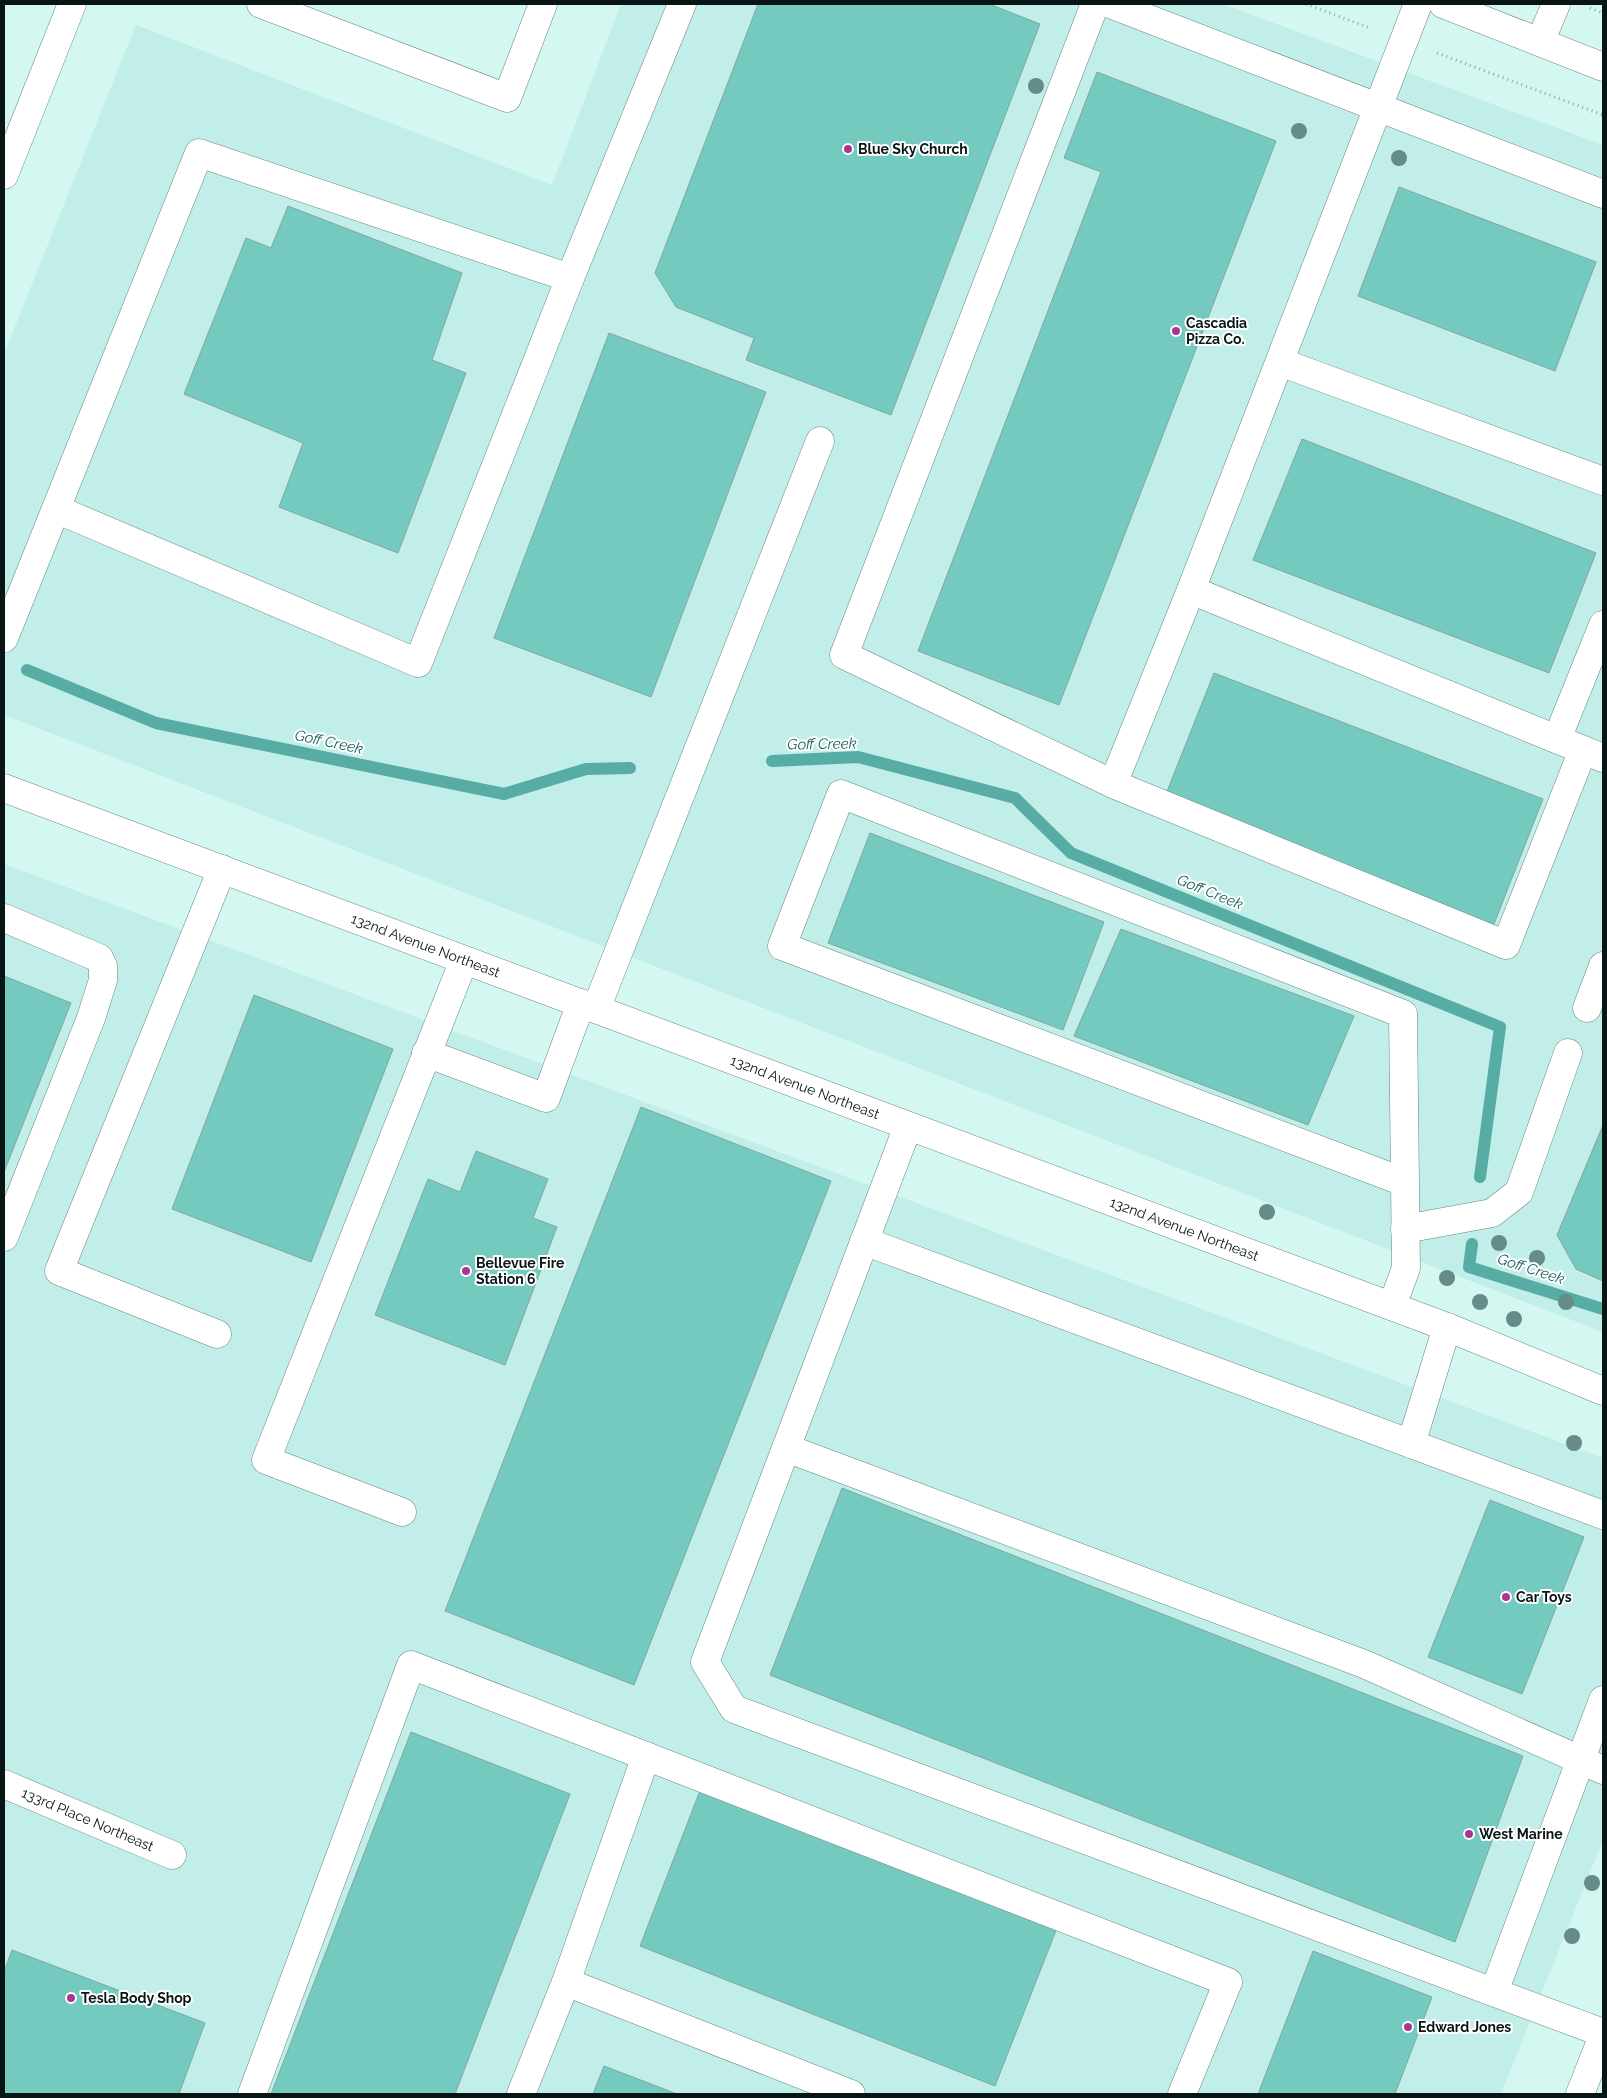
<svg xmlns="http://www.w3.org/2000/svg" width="1607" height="2098" font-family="Raleway,sans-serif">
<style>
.built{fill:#c1eee8}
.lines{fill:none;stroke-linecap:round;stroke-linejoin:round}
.stream{stroke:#57ada3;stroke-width:12}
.building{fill:#75cac0;stroke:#83a5a0}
.minor-casing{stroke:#668682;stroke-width:29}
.major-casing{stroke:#668682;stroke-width:29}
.path{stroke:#8ea9a5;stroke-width:3;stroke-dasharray:1 4;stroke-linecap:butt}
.minor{stroke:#fff;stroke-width:28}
.major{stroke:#fff;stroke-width:28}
.tree{fill:#658c88}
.poi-dot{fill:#a83794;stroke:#fff;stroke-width:2}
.labels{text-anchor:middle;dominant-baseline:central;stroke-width:4;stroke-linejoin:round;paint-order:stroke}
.poi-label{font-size:14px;font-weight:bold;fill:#081514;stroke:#fff;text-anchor:start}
.street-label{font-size:14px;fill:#081514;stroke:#fff}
.water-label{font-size:15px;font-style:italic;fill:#196059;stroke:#fff}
</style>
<rect width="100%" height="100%" fill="#d4f7f2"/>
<!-- built -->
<g class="built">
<polygon points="621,4 1223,4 1603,145 1603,1332 4,715 4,354 136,25 552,185"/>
<polygon points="4,864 1603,1458 1603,1840 1501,2094 4,2094"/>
</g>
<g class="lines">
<!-- stream -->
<g class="stream">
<polyline points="27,670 156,723 504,794 586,769 630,768"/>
<polyline points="772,761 858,757 1015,798 1071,853 1500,1027 1480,1177"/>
<polyline points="1472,1244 1469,1267 1603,1309"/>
</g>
</g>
<!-- building -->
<g class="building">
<polygon points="758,4 989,4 1040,24 891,415 746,360 754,338 676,307 655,273"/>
<polygon points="1097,72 1276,141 1059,705 918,651 1101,172 1064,158"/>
<polygon points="1399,187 1596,262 1555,371 1358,296"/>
<polygon points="288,206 462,273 432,360 466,373 398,553 279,507 303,443 184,394 246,238 271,248"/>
<polygon points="609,333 766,392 651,697 494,638"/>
<polygon points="1302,439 1596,553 1549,673 1253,560"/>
<polygon points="1214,673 1543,799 1492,929 1164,799"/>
<polygon points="870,833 1104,922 1063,1030 828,943"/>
<polygon points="1121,929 1354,1016 1308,1125 1074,1036"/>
<polygon points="4,976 71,1003 4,1172"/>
<polygon points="254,995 393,1049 311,1262 172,1209"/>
<polygon points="641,1107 831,1181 634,1685 445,1611"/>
<polygon points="1603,1125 1603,1281 1576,1269 1557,1235"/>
<polygon points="476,1151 548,1179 533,1218 557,1227 505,1365 375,1315 428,1179 460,1192"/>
<polygon points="842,1488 1523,1756 1455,1942 770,1675"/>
<polygon points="1490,1500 1584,1537 1522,1694 1428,1657"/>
<polygon points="411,1732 570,1794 455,2094 271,2094"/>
<polygon points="701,1788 1057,1928 995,2086 640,1946"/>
<polygon points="12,1950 205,2023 179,2094 4,2094 4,1972"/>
<polygon points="1313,1951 1432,1997 1395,2094 1258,2094"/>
<polygon points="604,2066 677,2094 593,2094"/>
</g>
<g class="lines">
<!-- minor casing -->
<g class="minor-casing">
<g id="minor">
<polyline points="261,4 507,98 543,4"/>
<polyline points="1095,4 844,655 1113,784"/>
<polyline points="1110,4 1603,194"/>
<polyline points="1418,4 1191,590 1113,784 1506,945 1583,750"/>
<polyline points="1443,4 1603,67"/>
<polyline points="1540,42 1556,4"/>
<polyline points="4,175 72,4"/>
<polyline points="1280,362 1603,481"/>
<polyline points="56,509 418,663 570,278 682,4"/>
<polyline points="1191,590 1603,758"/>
<polyline points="4,638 199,153 570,278"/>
<polyline points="1557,739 1603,625"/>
<path id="s1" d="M 4,788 L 1447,1327 L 1603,1391"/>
<polyline points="4,918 99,958 103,966 103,980 91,1018 4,1237"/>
<polyline points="1587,1008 1603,966"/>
<polyline points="596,1009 820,441"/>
<polyline points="426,1053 546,1098 581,1003"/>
<polyline points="908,1126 705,1662 734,1709 1603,2033"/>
<polyline points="1405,1229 1492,1213 1519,1192 1568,1053"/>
<polyline points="864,1241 1603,1515"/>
<polyline points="1392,1306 1406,1268 1403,1014 841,794 782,946 1404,1182"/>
<polyline points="217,1334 59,1271 222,869"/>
<polyline points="1411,1444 1447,1327"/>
<polyline points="786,1448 1364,1664 1603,1770"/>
<polyline points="402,1512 266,1460 464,960"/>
<path id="s2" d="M 4,1784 L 172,1855"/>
<polyline points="566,1982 646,1756"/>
<polyline points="1494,1992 1603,1700"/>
<polyline points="252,2094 411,1665 1228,1982 1182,2094"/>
<polyline points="521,2094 566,1982 851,2094"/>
</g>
</g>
<!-- major casing -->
<g class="major-casing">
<polyline id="major" points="1580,2094 1603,2036"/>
</g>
<!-- path -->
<g class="path">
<polyline points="1306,4 1370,28"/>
<polyline points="1590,8 1603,13"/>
<polyline points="1437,53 1603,115"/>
</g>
<!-- minor -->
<use href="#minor" class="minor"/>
<!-- major -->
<use href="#major" class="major"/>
</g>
<!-- trees -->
<g class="tree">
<circle cx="1036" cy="86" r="8"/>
<circle cx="1299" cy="131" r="8"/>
<circle cx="1399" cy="158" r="8"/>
<circle cx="1267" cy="1212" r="8"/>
<circle cx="1499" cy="1243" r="8"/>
<circle cx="1537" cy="1258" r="8"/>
<circle cx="1447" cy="1278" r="8"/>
<circle cx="1480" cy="1302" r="8"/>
<circle cx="1566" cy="1302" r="8"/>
<circle cx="1514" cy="1319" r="8"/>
<circle cx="1574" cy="1443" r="8"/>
<circle cx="1592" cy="1883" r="8"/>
<circle cx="1572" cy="1936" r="8"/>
</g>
<!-- markers -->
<g class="poi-dot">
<circle cx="848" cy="149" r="5"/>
<circle cx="1176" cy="331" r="5"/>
<circle cx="466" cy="1271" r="5"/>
<circle cx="1506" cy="1597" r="5"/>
<circle cx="1469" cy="1834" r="5"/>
<circle cx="71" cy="1998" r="5"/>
<circle cx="1408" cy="2027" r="5"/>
</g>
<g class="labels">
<!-- poi labels -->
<g class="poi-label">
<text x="858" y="149">Blue Sky Church</text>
<text x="1186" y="323">Cascadia<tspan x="1186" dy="16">Pizza Co.</tspan></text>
<text x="476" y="1263">Bellevue Fire<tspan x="476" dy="16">Station 6</tspan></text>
<text x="1516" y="1597">Car Toys</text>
<text x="1479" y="1834">West Marine</text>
<text x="81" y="1998">Tesla Body Shop</text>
<text x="1418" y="2027">Edward Jones</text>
</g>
<!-- street labels -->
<g class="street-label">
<text stroke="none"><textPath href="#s1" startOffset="450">132nd Avenue Northeast</textPath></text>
<text stroke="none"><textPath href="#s1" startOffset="855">132nd Avenue Northeast</textPath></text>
<text stroke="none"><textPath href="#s1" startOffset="1260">132nd Avenue Northeast</textPath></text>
<text stroke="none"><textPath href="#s2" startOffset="91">133rd Place Northeast</textPath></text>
</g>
<!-- water labels -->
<g class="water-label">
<text transform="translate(329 742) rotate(12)">Goff Creek</text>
<text transform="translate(822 744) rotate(-1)">Goff Creek</text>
<text transform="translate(1210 892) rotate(22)">Goff Creek</text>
<text transform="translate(1531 1269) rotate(18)">Goff Creek</text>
</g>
</g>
<!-- border -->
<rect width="1607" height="2098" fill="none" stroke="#081514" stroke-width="10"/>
</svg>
